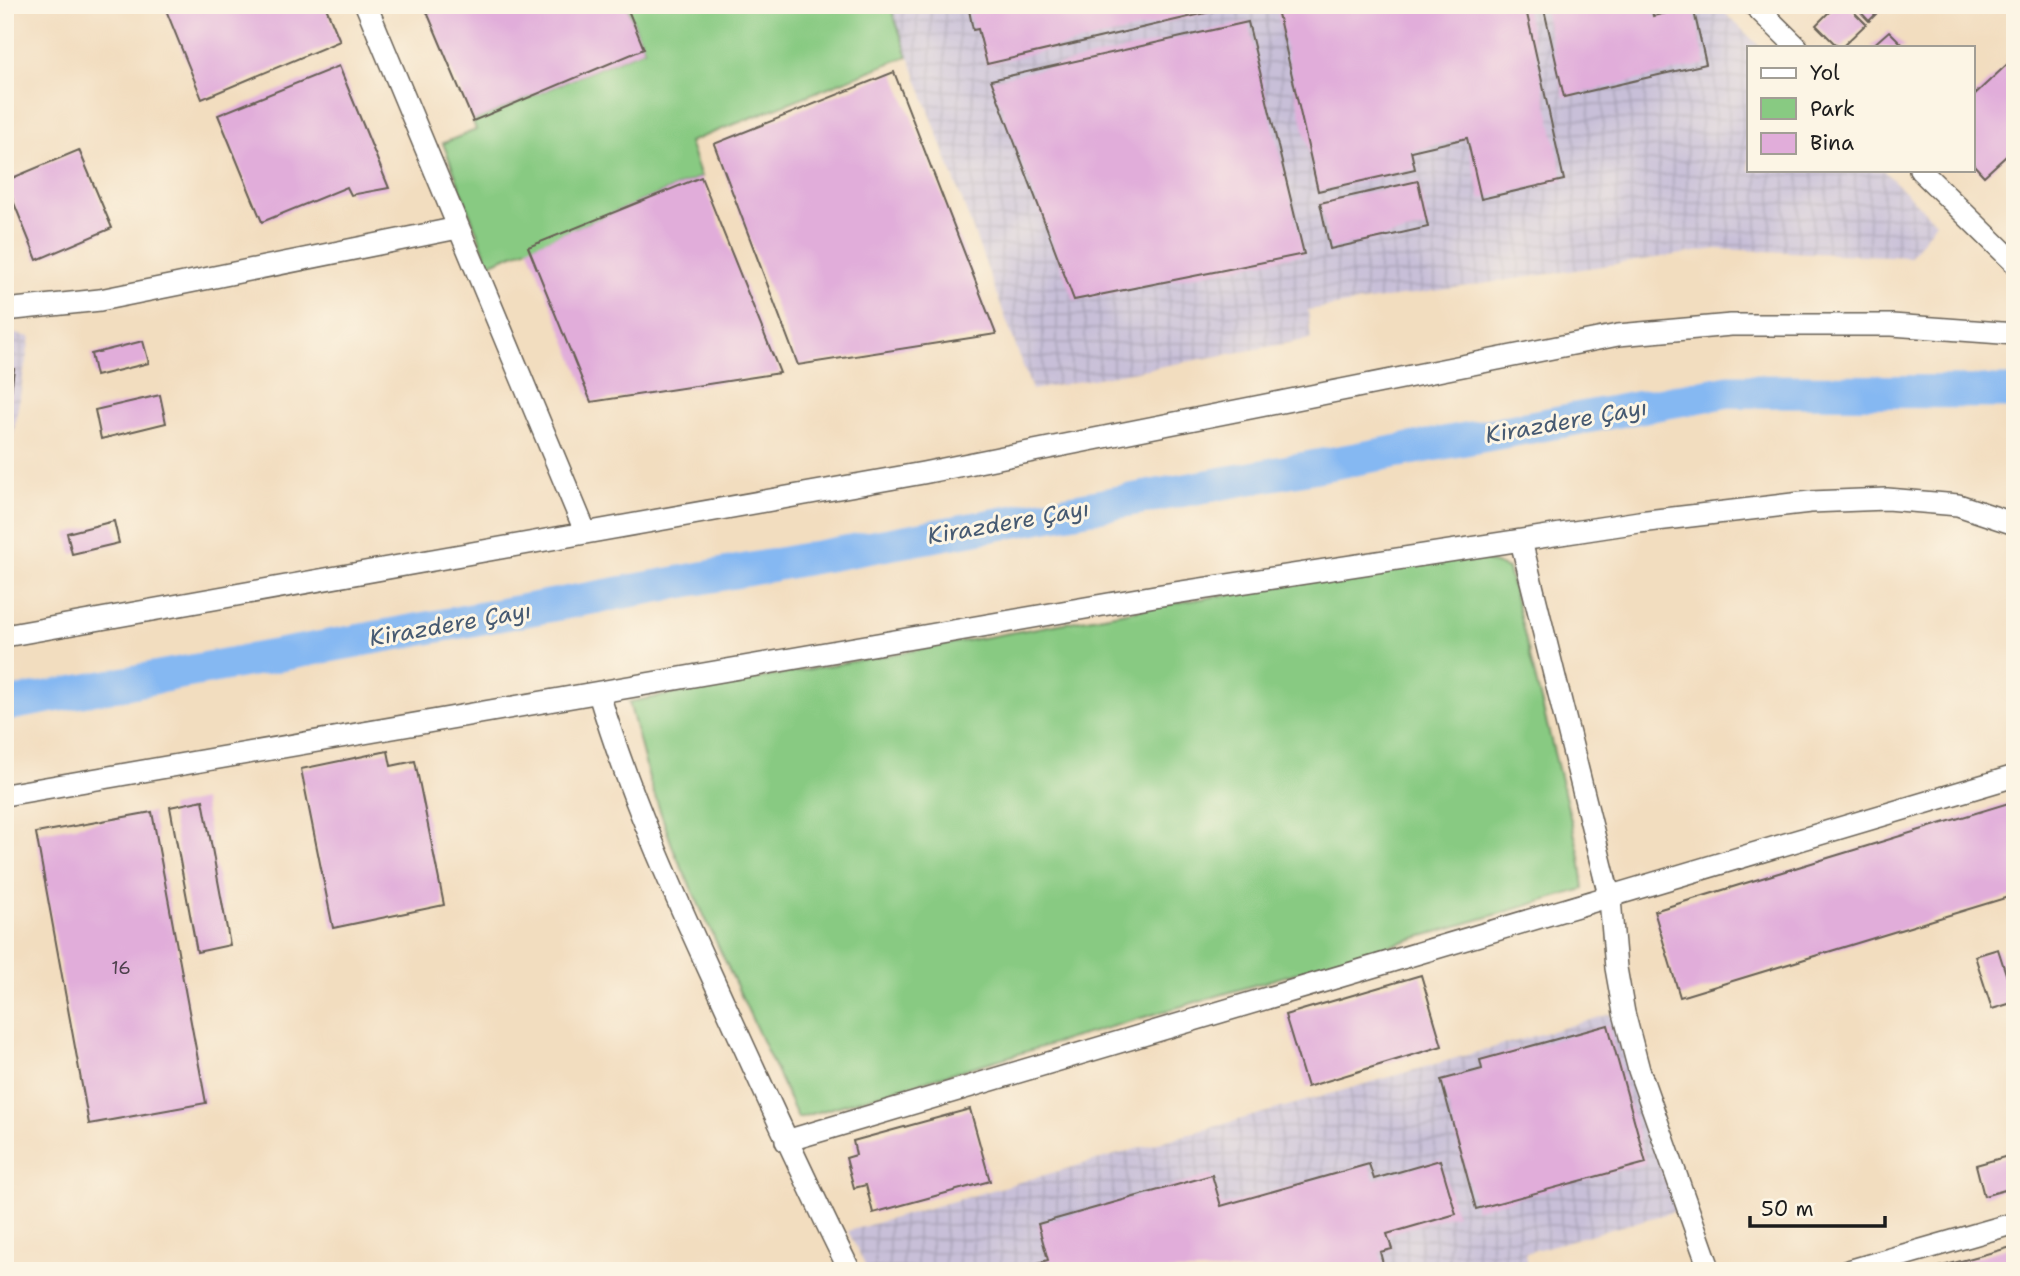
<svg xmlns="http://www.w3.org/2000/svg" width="2020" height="1276" font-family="'Shantell Sans',sans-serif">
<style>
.industrial{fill:url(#industrial-grid)}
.green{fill:#88ca82;stroke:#52734f;stroke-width:2}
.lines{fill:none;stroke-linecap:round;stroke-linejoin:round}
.river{stroke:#85b8f2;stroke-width:33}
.building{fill:#e1adda}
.minor-casing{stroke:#676055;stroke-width:24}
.minor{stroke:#fff;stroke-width:21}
.labels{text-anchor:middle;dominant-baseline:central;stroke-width:6;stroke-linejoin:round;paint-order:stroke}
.number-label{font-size:18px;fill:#4d404c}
.water-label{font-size:23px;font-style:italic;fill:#465a72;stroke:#fcf5e5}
</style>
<defs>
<pattern id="industrial-grid" width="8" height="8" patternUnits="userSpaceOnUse" patternTransform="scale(1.75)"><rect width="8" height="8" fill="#c8bfd8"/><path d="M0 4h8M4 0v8" fill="none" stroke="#aba4b9"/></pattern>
</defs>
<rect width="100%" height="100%" fill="#fcf5e5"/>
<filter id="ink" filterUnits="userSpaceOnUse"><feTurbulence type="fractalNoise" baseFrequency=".0143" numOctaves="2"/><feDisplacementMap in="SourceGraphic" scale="14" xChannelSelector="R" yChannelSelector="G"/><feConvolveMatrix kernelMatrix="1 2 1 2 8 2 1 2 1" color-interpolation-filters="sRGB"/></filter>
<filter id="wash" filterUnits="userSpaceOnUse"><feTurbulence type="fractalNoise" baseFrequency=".00686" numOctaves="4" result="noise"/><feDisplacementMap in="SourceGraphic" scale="28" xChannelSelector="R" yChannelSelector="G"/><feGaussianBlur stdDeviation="1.57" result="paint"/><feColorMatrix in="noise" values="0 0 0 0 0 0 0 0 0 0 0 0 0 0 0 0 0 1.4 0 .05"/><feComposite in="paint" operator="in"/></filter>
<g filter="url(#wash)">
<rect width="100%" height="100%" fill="#f2ddbf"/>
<!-- industrial -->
<g class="industrial">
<polygon points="890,5 1717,5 1760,47 1749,47 1749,170 1883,170 1936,222 1910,257 1716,249 1308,310 1311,339 1032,390"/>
<polygon points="5,332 30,337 5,483"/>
<polygon points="1611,1014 1676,1211 1525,1253 1530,1271 868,1271 848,1231"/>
</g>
<!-- green -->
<g class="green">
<polygon points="626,5 890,5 908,56 689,142 701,177 489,264 443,143 476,130 473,121 644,49"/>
<polygon points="1480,558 1508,569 1580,856 1584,889 798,1118 674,851 650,782 629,702 1181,602 1438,561"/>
</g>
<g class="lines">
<!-- river -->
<polyline class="river" points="5,705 1729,391 2015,392"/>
</g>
<g id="blocks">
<!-- building -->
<g class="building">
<polygon points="164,5 325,5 340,41 202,99"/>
<polygon points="424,5 626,5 644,49 473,121"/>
<polygon points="968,5 1236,5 1236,6 987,64 978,29 973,30"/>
<polygon points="1276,5 1525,5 1564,180 1481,199 1467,138 1411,151 1415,169 1318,191"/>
<polygon points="1543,5 1651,5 1653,16 1693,7 1706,64 1564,97"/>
<polygon points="1836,5 1847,5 1866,24 1842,47 1838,47 1816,25"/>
<polygon points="1854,5 1885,5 1869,21"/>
<polygon points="1248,22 1304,254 1074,300 991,80"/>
<polygon points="1889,31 1905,47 1871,47"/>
<polygon points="2015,57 2015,148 1984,176 1973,164 1973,96"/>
<polygon points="339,66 389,188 351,195 347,187 262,222 218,115"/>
<polygon points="894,72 996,334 798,365 714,144"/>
<polygon points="79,150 112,228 37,260 5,181"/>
<polygon points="701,177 780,373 591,402 528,247"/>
<polygon points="1418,181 1428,227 1330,249 1320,203"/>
<polygon points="143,341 149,363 96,376 91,354"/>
<polygon points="5,368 14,369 7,423 5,423"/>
<polygon points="160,395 166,423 101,439 95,410"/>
<polygon points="114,521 119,543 72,554 67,533"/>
<polygon points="388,751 391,766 415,761 444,905 333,928 301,769"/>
<polygon points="203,800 230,945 197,952 170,807"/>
<polygon points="2015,801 2015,895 1680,997 1654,911"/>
<polygon points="152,812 206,1103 89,1124 36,833"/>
<polygon points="1998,949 2015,1002 1992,1009 1975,956"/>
<polygon points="1421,975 1442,1046 1307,1087 1285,1015"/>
<polygon points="1608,1025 1646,1163 1476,1209 1441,1080 1482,1069 1480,1060"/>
<polygon points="970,1109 990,1181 873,1213 866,1185 854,1188 846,1158 856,1155 853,1141"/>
<polygon points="2015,1154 2015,1187 1984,1196 1976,1165"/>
<polygon points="1440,1160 1456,1214 1387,1234 1392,1249 1380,1252 1385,1271 1028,1271 1027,1266 1048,1260 1038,1224 1212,1175 1221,1206 1369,1164 1374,1179"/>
<polygon points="2015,1246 2015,1271 1928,1271 1928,1270"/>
</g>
</g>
</g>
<g filter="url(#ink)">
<use href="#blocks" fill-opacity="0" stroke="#676055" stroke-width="2"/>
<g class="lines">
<!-- minor casing -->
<g class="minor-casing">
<g id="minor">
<polyline points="366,5 585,531"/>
<polyline points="1754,5 1797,47"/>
<polyline points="1920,170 2015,263"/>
<polyline points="5,310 100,300 458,228"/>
<polyline points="1521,541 1610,899 1616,968 1624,1013 1639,1070 1710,1271"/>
<polyline points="5,636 923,473 1618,335 1731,325 1892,325 2015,334"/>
<path d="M 599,694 C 629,794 671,887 714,981 C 758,1078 802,1175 850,1271"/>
<polyline points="5,795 1155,596 1639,522 1810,502 1887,499 1958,505 2015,524"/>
<polyline points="786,1141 2015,776"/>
<polyline points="1848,1271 2015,1223"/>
</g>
</g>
<!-- minor -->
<use href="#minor" class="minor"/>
</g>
</g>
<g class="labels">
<!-- number labels -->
<g class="number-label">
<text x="121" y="968">16</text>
</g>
<!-- water labels -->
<g class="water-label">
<text transform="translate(1566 421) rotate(-10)">Kirazdere Çayı</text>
<text transform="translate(1008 522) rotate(-10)">Kirazdere Çayı</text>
<text transform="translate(450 624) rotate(-10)">Kirazdere Çayı</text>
</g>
</g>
<!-- margin -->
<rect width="2020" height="1276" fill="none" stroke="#fcf5e5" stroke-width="28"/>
<!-- legend -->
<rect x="1747" y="46" width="228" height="126" fill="#fcf5e5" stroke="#a29e95" stroke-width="2"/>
<rect x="1761" y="68" width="35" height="10" fill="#ffffff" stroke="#a29e95" stroke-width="2"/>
<text x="1810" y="80" font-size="21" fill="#1c1c1c">Yol</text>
<rect x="1761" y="98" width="35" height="21" fill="#88ca82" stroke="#a29e95" stroke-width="2"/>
<text x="1810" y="116" font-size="21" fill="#1c1c1c">Park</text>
<rect x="1761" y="133" width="35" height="21" fill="#e1adda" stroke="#a29e95" stroke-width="2"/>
<text x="1810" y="150" font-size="21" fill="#1c1c1c">Bina</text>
<!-- scale -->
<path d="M1750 1216v10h135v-10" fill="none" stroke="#1c1c1c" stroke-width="3.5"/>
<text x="1761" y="1216" font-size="21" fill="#1c1c1c" stroke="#fcf5e5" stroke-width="5" paint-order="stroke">50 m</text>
</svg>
